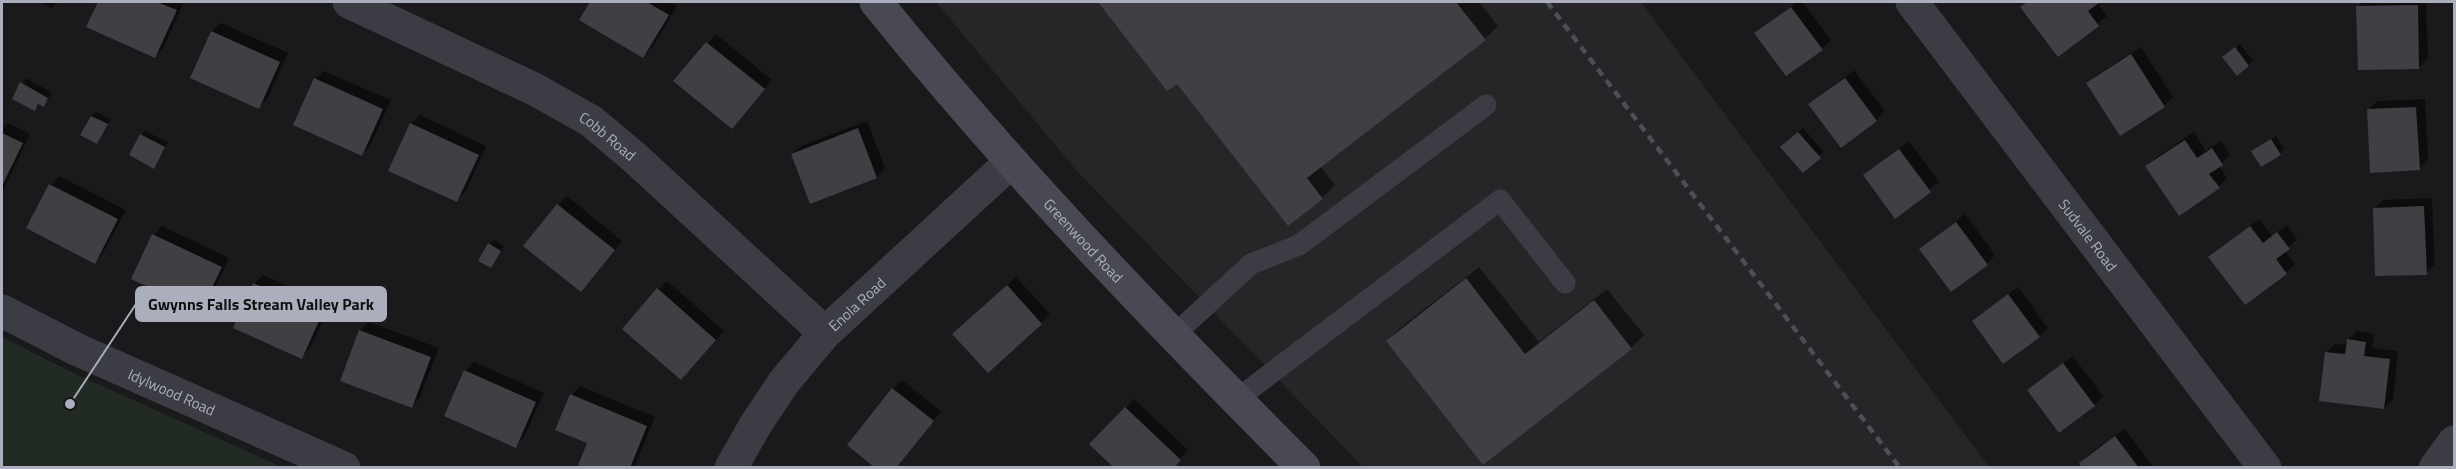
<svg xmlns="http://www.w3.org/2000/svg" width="2456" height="469" font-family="'Titillium Web',sans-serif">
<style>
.built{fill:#262629}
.green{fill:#212b24}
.shadow{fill:#0007}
.building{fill:#3f3f44}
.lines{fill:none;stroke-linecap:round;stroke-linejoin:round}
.lane{stroke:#3c3c44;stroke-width:21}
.street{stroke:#3c3c44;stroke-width:33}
.secondary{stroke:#484952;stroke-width:33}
.rail{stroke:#4d4e57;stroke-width:4.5;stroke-dasharray:8 6;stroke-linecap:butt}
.labels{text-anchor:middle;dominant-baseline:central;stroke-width:4.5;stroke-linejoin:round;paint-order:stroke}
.street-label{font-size:15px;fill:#abaebd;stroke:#151517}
.leader{fill:none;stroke:#abaebd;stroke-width:2}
.callout-dot{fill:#abaebd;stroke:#151517;stroke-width:2}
.callout{fill:#abaebd;stroke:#abaebd;stroke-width:2}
.callout-label{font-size:16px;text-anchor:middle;font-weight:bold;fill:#111}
</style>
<rect width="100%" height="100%" fill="#1a1a1c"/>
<!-- built -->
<polygon class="built" points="936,2 1641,2 1989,467 1363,467 1076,170"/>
<!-- green -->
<polygon class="green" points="2,337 71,372 282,467 2,467"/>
<!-- shadow -->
<g class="shadow">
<polygon points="39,2 58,2 52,8"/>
<polygon points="99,2 184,2 164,47 155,56 88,26"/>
<polygon points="592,2 670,2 677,6 652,48 643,56 581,19"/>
<polygon points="1100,2 1479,2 1498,26 1485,39 1320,166 1335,185 1322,198 1178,82 1168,89"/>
<polygon points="1797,2 1802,2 1831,40 1822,49 1756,34"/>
<polygon points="2028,2 2097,2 2107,16 2058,55 2022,7"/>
<polygon points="2363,2 2426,2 2428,58 2419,67 2358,7"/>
<polygon points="221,23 288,53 267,99 258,107 192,77 212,31"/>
<polygon points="716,34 772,80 732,127 676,81"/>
<polygon points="2240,44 2253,61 2237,74 2229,53"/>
<polygon points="2141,47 2173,97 2164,106 2088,84 2097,75"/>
<polygon points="1854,70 1885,111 1876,120 1810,104"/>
<polygon points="324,71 391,100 370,146 361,155 315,79"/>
<polygon points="26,78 52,93 44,105 39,104 35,109 14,98"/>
<polygon points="2425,99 2428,160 2419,169 2368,110 2377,101"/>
<polygon points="96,112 111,119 97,142 92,116"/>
<polygon points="420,115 486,146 466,191 457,200 411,124"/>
<polygon points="867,121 885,168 877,177 810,202 792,154 801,146"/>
<polygon points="8,123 30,134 2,193 2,129"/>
<polygon points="1803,128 1824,152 1803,171 1782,147"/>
<polygon points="145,131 168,142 153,167 141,135"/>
<polygon points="2194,132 2206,151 2221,141 2230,155 2219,166 2227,178 2219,187 2147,167 2155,158"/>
<polygon points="2276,136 2284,149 2280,154 2258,147"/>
<polygon points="1909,141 1939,182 1895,216 1865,176"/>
<polygon points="59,176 126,210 103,253 95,262 28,228 51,185"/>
<polygon points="567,196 622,241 589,282 558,205"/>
<polygon points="2432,198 2435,264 2426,273 2374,209 2383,200"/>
<polygon points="1965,214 1995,255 1987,264 1921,249"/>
<polygon points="2259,219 2272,236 2287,225 2297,239 2285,251 2295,264 2286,273 2210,257"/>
<polygon points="162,226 229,258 209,301 200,309 154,235"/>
<polygon points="494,240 504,246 491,267 489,244"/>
<polygon points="1479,267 1539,342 1607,289 1644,335 1631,348 1483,463 1388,341 1400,328"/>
<polygon points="263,275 330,305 310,348 302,357 254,284"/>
<polygon points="1016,277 1050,314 988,371 963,325"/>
<polygon points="667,281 724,331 690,370 658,289"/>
<polygon points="2018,287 2048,328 2039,336 1974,321"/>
<polygon points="369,322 439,348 420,397 412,406 360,330"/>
<polygon points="2357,331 2374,334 2372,348 2398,351 2393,399 2384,408 2326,352 2335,344 2347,345 2348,340"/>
<polygon points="2073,356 2103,396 2094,405 2029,390"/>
<polygon points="474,362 544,393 524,437 515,446 465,371"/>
<polygon points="902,380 941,411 896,468 893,389"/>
<polygon points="580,386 655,417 634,468 578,468 589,442 572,395"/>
<polygon points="1134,399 1188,450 1172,468 1091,444"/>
<polygon points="2125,429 2154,468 2084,468 2081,463 2089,454"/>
</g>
<!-- building -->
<g class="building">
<polygon points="98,2 157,2 177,10 155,58 86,27"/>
<polygon points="590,2 647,2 669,15 643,58 579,20"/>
<polygon points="1098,2 1456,2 1486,40 1307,178 1323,199 1288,226 1177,84 1167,91"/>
<polygon points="2027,2 2100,2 2088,11 2099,26 2058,57 2020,7"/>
<polygon points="2418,5 2419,69 2358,70 2356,6"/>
<polygon points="1791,7 1823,50 1786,76 1754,33"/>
<polygon points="211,31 280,62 259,109 190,78"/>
<polygon points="706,42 765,89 732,129 673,81"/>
<polygon points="2235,47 2249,66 2237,76 2222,57"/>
<polygon points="2131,54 2165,107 2120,136 2086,83"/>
<polygon points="314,78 383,109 362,156 293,125"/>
<polygon points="1845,78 1877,121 1841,148 1808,104"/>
<polygon points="20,82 48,98 44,107 38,104 35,111 12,99"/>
<polygon points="2416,107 2420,170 2370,173 2367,109"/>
<polygon points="91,116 108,124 97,144 80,135"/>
<polygon points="410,123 479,155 457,202 388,171"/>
<polygon points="858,128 877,178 810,204 791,154"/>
<polygon points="1798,132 1821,158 1803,173 1780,147"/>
<polygon points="2,133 23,143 2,186"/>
<polygon points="140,134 165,147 154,169 129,155"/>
<polygon points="2271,139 2281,155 2261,167 2251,151"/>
<polygon points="2185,140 2197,158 2212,148 2223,165 2209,174 2220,188 2179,216 2145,166"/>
<polygon points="1899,149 1931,192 1895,219 1863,175"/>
<polygon points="49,184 118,219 95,264 26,228"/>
<polygon points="557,204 615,250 581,292 523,246"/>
<polygon points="2424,206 2427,275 2375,276 2373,208"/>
<polygon points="1956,222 1988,265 1951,292 1919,249"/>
<polygon points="2250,226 2263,243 2277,232 2290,249 2276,259 2287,274 2245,305 2208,257"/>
<polygon points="152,234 222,267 201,311 131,279"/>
<polygon points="488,243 501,251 491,268 478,261"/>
<polygon points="1466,278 1525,354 1594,300 1632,349 1483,465 1386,341"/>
<polygon points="253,283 322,314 302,359 233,328"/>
<polygon points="1007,285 1042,324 988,373 952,334"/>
<polygon points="657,288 716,340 681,380 622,329"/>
<polygon points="2008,294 2040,337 2003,364 1972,321"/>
<polygon points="359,330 431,357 412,408 340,381"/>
<polygon points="2347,339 2366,342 2364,356 2390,359 2384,409 2319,401 2325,352 2345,354"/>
<polygon points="2063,363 2095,406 2059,433 2027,390"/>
<polygon points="464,370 536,402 516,448 444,416"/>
<polygon points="892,388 934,421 896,468 875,468 847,445"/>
<polygon points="570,394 647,426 630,468 577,468 587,443 555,430"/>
<polygon points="1125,407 1181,460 1174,468 1114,468 1089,444"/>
<polygon points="2115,436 2139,468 2082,468 2079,463"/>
</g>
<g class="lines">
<!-- lane -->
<g class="lane">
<polyline points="1174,335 1251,264 1299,245 1486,105"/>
<polyline points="1237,399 1500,200 1565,283"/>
</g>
<!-- street -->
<g class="street">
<path id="s1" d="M 349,2 L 536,90 L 591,121 L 635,158 L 825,333"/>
<path id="s2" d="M 1912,2 L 2265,468"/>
<path id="s3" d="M 2,311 L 78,350 L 344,468"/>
<path id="s4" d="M 731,468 L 756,424 L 784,382 L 825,333 L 1011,162"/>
<polyline points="2435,468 2454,442"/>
</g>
<!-- secondary -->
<path class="secondary" id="s5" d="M 876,2 C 1008,166 1155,318 1304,468"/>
<!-- rail -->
<polyline class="rail" points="1547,2 1900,468"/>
</g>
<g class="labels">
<!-- street labels -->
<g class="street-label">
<text stroke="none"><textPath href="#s1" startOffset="292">Cobb Road</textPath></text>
<text stroke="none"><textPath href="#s2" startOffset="292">Sudvale Road</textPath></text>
<text stroke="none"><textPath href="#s5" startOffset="316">Greenwood Road</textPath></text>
<text stroke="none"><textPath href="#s4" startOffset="208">Enola Road</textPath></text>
<text stroke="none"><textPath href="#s3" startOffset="188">Idylwood Road</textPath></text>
</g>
</g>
<!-- callouts -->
<path class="leader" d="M70 404L136 304"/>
<circle class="callout-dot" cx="70" cy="404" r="6"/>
<rect class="callout" x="136" y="287" width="250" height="34" rx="6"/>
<g class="callout-label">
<text x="261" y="310">Gwynns Falls Stream Valley Park</text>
</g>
<!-- border -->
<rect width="2456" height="469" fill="none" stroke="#abaebd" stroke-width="6"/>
</svg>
